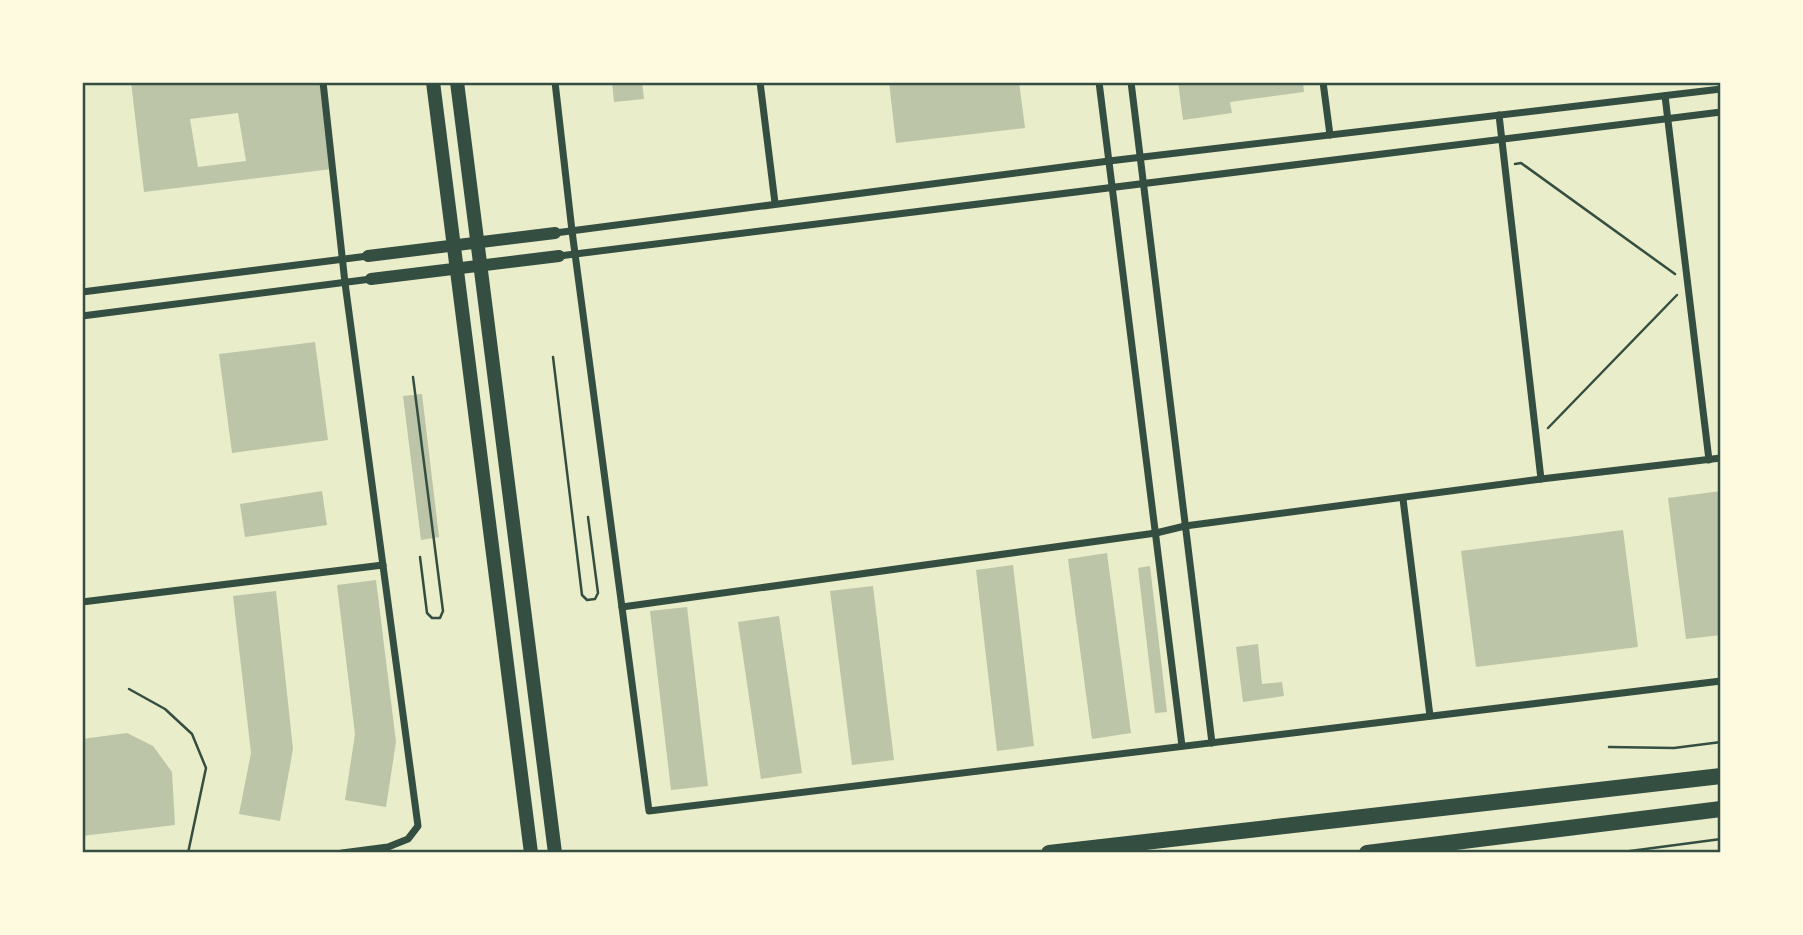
<svg xmlns="http://www.w3.org/2000/svg" width="1803" height="935" font-family="Jost,sans-serif">
<style>
.building{fill:#bcc5a7;fill-rule:evenodd}
.lines{fill:none;stroke-linecap:round;stroke-linejoin:round}
.path{stroke:#344e41;stroke-width:2.5}
.minor{stroke:#344e41;stroke-width:7}
.tertiary{stroke:#344e41;stroke-width:12}
.secondary{stroke:#344e41;stroke-width:14}
.primary{stroke:#344e41;stroke-width:16}
.neatline{fill:none;stroke:#344e41;stroke-width:2.5}
</style>
<rect width="100%" height="100%" fill="#e9edc9"/>
<!-- building -->
<g class="building">
<path d="M 131,82 L 321,82 L 332,169 L 144,192 ZM 238,113 L 246,161 L 198,167 L 190,119 Z"/>
<polygon points="612,82 642,82 644,99 614,102"/>
<polygon points="889,82 1019,82 1025,128 896,143"/>
<polygon points="1178,82 1303,82 1304,92 1230,102 1232,113 1183,120"/>
<polygon points="315,342 328,440 232,453 219,354"/>
<polygon points="422,394 439,537 421,540 403,396"/>
<polygon points="322,491 327,525 245,537 240,504"/>
<polygon points="1721,491 1721,635 1686,639 1668,498"/>
<polygon points="1623,530 1638,647 1476,667 1461,551"/>
<polygon points="1107,553 1131,733 1092,739 1068,559"/>
<polygon points="1013,565 1034,746 997,751 976,570"/>
<polygon points="1150,566 1167,712 1155,713 1138,568"/>
<polygon points="376,580 396,742 386,807 345,800 355,734 337,585"/>
<polygon points="873,586 894,760 852,765 830,591"/>
<polygon points="276,591 293,749 280,821 239,814 251,753 233,596"/>
<polygon points="687,607 708,786 671,790 650,611"/>
<polygon points="779,616 802,773 761,779 738,622"/>
<polygon points="1258,644 1262,684 1282,682 1284,696 1243,702 1236,647"/>
<polygon points="127,733 153,746 172,772 175,825 82,836 82,739"/>
</g>
<g class="lines">
<!-- path -->
<g class="path">
<polyline points="1515,164 1521,163 1675,274"/>
<polyline points="553,357 582,595 587,600 595,599 598,593 588,517"/>
<polyline points="413,377 443,611 440,618 432,618 427,613 420,557"/>
<polyline points="1548,428 1677,295"/>
<polyline points="129,689 165,709 192,734 206,768 188,853"/>
<polyline points="1609,747 1674,748 1721,742"/>
<polyline points="1615,853 1721,839"/>
</g>
<!-- minor -->
<g class="minor">
<polyline points="323,82 345,283 418,826 408,839 388,847 342,853"/>
<polyline points="555,82 572,231 649,811 1721,681"/>
<polyline points="760,82 775,203"/>
<polyline points="1099,82 1182,746"/>
<polyline points="1131,82 1212,743"/>
<polyline points="1323,82 1330,135"/>
<polyline points="1665,96 1709,460"/>
<polyline points="1499,115 1541,479"/>
<polyline points="555,233 1109,161 1721,89"/>
<polyline points="559,256 1721,112"/>
<polyline points="82,292 368,256"/>
<polyline points="82,316 371,279"/>
<polyline points="1403,499 1430,716"/>
<polyline points="82,602 383,565"/>
<polyline points="622,607 1156,533 1185,526 1541,479 1721,458"/>
</g>
<!-- tertiary -->
<g class="tertiary">
<polyline points="368,256 555,233"/>
<polyline points="371,279 559,256"/>
</g>
<!-- secondary -->
<g class="secondary">
<polyline points="433,82 531,853"/>
<polyline points="457,82 555,853"/>
</g>
<!-- primary -->
<g class="primary">
<polyline points="1049,853 1721,776"/>
<polyline points="1367,853 1721,809"/>
</g>
</g>
<!-- border -->
<rect width="1803" height="935" fill="none" stroke="#fefae0" stroke-width="168"/>
<rect x="84" y="84" width="1635" height="767" class="neatline"/>
</svg>
